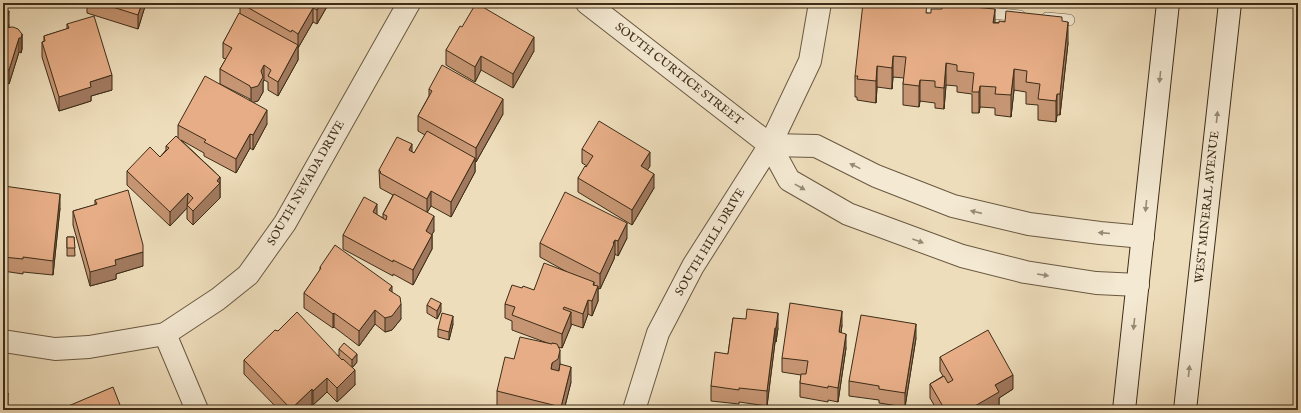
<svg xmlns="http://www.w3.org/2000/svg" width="1301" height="413" font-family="'IM FELL English',serif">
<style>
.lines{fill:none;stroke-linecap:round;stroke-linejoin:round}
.lane-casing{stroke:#695941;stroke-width:12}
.street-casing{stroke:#695941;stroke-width:24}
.secondary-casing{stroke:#3d2d18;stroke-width:24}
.lane{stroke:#f4e9d3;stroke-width:11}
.street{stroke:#f4e9d3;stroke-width:22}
.secondary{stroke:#f4e9d3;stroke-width:22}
.wall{fill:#c69573;stroke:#3d2d18}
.shaded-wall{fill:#a1795e;stroke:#3d2d18}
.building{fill:#e6ad86;stroke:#3d2d18}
.oneway{fill:#988b76}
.labels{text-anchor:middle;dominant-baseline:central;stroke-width:3;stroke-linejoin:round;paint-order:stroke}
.street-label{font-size:12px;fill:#3d2d18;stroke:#f4e9d3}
</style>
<rect width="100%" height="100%" fill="#edb"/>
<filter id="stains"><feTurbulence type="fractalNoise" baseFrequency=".005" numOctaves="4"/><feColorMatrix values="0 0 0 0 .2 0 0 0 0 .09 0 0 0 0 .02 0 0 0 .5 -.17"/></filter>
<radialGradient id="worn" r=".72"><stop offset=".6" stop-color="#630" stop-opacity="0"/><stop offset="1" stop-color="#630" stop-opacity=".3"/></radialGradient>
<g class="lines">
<!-- lane casing -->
<g class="lane-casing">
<g id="lane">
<polyline points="914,6 956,10"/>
<polyline points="981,12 1020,16"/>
<polyline points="1047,18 1069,20"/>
</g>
</g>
<!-- street casing -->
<g class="street-casing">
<g id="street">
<polyline points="587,3 770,145 789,180 848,214 962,256 1025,272 1096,283 1138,285"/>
<polyline points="770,145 816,146 876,176 953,206 1029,224 1100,233 1143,237"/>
<polyline points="165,334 197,410"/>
<polyline points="3,341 55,349 89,347 165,334 218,299 248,275 285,223 409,3"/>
<polyline points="634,410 658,333 693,266 770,145 810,61 820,3"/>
</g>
</g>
<!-- secondary casing -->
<g class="secondary-casing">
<g id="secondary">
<polyline points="1124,410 1168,3"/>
<polyline points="1185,410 1230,3"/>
</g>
</g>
<!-- lane -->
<use href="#lane" class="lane"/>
<!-- street -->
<use href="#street" class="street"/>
<!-- secondary -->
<use href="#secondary" class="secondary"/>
</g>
<!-- wall -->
<g class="wall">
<polygon points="87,3 146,3 138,29 87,13"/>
<polygon points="240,3 329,3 317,24 313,22 298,48 298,60 278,96 268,90 268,82 264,80 263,82 263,92 258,101 253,102 267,124 253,150 250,148 236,173 204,156 204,153 181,140 220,177 220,198 193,225 187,219 187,208 170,226 127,185 127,171 160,157 166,150 166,146 178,138 178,125 250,100 250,99 220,84 220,69 226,59 223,58 223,43 240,13"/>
<polygon points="3,9 9,25 9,27 22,34 22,49 21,53 19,52 9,84 3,82"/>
<polygon points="927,13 999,23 1005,22 1062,21 1068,43 1060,115 1057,115 1056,122 1038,120 1038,105 1026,104 1026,92 1014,90 1011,117 995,115 995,108 980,107 979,113 972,113 972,94 957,92 957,86 946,85 944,109 935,108 935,103 920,101 919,107 903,105 903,84 904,78 893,77 892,89 877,87 876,103 857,100 857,97 855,97 855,76"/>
<polygon points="67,24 112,90 91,96 91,101 59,111 42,57 42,42 44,42 44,36 67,29"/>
<polygon points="462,27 534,51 513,88 481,70 475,82 446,65 446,50"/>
<polygon points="429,89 503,114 476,162 475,162 475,172 451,217 431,206 427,212 434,231 432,234 432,249 413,285 393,274 393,276 343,249 343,235 377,215 383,218 383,214 393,195 380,188 379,170 412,152 414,153 425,135 418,131 418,116 429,96"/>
<polygon points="582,149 650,166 647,170 654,188 632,225 578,192 578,178 587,166 582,163"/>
<polygon points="3,194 60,208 53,275 23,272 23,274 3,271"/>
<polygon points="95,200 143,266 116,274 116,279 90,286 73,225 73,211 95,205"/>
<polygon points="67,237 74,237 75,256 67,256"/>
<polygon points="627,238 618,256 615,254 614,259 600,289 598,288 598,301 592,316 588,314 583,328 571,324 571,326 562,348 558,347 560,365 559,371 571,382 564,410 515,410 497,406 497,391 514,359 550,344 512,330 512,321 505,318 505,304 522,288 534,290 567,272 540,257 540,243"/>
<polygon points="320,267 392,292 401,319 392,330 385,332 375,324 359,346 334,327 333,328 304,308 304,293 320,271"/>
<polygon points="427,305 441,311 437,319 427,313"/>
<polygon points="733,318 778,328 776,342 775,342 767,406 739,402 739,404 711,401 711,386 728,354"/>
<polygon points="453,324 449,340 438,337 438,329"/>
<polygon points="842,325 841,333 846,348 838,402 828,400 828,402 800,397 800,383 801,375 782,372 782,358"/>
<polygon points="278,331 339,356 339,349 357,362 352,368 355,385 337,402 327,392 313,405 312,404 305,410 279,410 244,374 244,360"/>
<polygon points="916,338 905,407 879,403 879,400 849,396 849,381"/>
<polygon points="940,357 1013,389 999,398 999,407 993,410 937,410 930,398 930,384 943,376 940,371"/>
</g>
<!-- shaded-wall -->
<g class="shaded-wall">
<polygon points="142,3 146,3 138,29 138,15"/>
<polygon points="321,3 329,3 317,24 317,10"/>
<polygon points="313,8 313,22 298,48 298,34"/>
<polygon points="995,9 995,30 993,23"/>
<polygon points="9,11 9,25 4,42 4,28"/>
<polygon points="1068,22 1068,43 1060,115 1060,94"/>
<polygon points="22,34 22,49 21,53 21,38"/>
<polygon points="534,37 534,51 513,88 513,74"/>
<polygon points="19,38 19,52 9,84 9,70"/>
<polygon points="298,45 298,60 278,96 278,82"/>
<polygon points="481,56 481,70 475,82 475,67"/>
<polygon points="893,56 893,77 892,89 892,68"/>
<polygon points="946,63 946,85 944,109 944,88"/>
<polygon points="264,65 264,80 263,82 263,92 258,101 251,103 251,88"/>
<polygon points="877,66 877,87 876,103 876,81"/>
<polygon points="1014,69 1014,90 1011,117 1011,95"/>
<polygon points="112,75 112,90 91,96 91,101 59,111 59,97 90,82"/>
<polygon points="920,80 920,101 919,107 919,86"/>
<polygon points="980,86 980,107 979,113 979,92"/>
<polygon points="1057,94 1057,115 1056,122 1056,101"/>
<polygon points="503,99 503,114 476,162 476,148"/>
<polygon points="267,110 267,124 253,150 253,135"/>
<polygon points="250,134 250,148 236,173 236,159"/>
<polygon points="412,144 412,159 409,150"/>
<polygon points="650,152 650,166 641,180 641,166"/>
<polygon points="475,158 475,172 451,217 451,202"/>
<polygon points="654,174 654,188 632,225 632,210"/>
<polygon points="220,177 220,198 193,225 193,211"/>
<polygon points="431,191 431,206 427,213 427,199"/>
<polygon points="188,193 187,208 170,226 170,212"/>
<polygon points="60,194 60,208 53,275 53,261"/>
<polygon points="377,204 377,219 373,212"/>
<polygon points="434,216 434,231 426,245 426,231"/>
<polygon points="627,223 627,238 618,256 618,241"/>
<polygon points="432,235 432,249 413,285 413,270"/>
<polygon points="615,240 615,254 614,259 600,289 600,274"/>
<polygon points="143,252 143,266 116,274 116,279 90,286 90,272 115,260"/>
<polygon points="594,282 594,295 598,286 598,301 592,316 592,301 593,285"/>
<polygon points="392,286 392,300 389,290"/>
<polygon points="588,300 588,314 583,328 583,314"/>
<polygon points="441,303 441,311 437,319 437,311"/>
<polygon points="401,304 401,319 392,330 385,332 385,318"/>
<polygon points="375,310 375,324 359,346 359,331"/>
<polygon points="842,311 842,325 839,347 839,332"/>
<polygon points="571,312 571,326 562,348 562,334"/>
<polygon points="334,313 334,327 333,328 333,314"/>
<polygon points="778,313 778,328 776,342 776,328"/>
<polygon points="453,316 453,324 449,340 449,332"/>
<polygon points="916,324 916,338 905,407 905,393"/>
<polygon points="775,328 775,342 767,406 767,391"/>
<polygon points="846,334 846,348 838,402 838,388"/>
<polygon points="560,350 560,365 558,374 551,369 552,363"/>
<polygon points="357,354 357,362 352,368 352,360"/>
<polygon points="571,367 571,382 564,410 561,410 561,407"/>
<polygon points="355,370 355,385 337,402 337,388"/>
<polygon points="1013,375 1013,389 999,398 999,407 993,410 968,410 995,385"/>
<polygon points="327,378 327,392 313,405 313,391"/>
<polygon points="312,389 312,404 305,410 291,410 291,409"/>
<polygon points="8,393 8,410 5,410"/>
</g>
<!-- building -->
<g class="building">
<polygon points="100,3 142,3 138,15"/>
<polygon points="240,3 321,3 317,10 313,8 298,34 292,30 291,32"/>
<polygon points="863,3 927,3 926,13 931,13 931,9 942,9 942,4 995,9 993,23 999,23 999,21 1005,22 1006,11 1062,17 1062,21 1068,22 1060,94 1057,94 1056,101 1038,99 1040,84 1026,82 1027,71 1014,69 1011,95 995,94 996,87 980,86 979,92 972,92 974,73 957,71 957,65 946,63 944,88 935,87 935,81 920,80 919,86 903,84 906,57 893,56 892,68 877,66 876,81 857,79 858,76 855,76"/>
<polygon points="475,5 479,8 481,6 534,37 513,74 481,56 475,67 446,50 460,26 462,27"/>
<polygon points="3,9 9,11 4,28 13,27 18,29 22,34 21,38 19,38 9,70 3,68"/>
<polygon points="239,13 298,45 278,82 268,76 271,70 264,65 261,71 263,77 258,86 251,88 250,87 250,86 220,69 232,48 223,43"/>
<polygon points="94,16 112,75 90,82 91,87 59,97 42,42 45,41 44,36 69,28 67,24"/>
<polygon points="442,65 503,99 476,148 418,116 432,91 429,89"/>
<polygon points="205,76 267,110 253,135 250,134 236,159 204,142 206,140 178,125"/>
<polygon points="599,121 650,152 641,166 654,174 632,210 578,178 585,166 586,167 593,156 582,149"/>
<polygon points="427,131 475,158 451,202 431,191 427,199 380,173 381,172 379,170 397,137 412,144 409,150 414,153"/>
<polygon points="176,136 220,177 217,181 220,183 193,211 187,205 193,198 188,193 170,212 127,171 150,147 160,157 169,148 166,146"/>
<polygon points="4,186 60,194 53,261 23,257 23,259 3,257 3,194"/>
<polygon points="128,190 143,245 143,252 115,260 116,265 90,272 73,211 97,204 95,200"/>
<polygon points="565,192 627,223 618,241 615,240 613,243 614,244 600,274 540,243"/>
<polygon points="394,194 434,216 426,231 432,235 413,270 393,260 393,262 343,235 364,197 377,204 373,212 386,220 387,216 383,214"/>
<polygon points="67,237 74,237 75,248 67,248"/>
<polygon points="335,245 392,286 389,290 400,297 401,304 392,316 385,318 375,310 359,331 334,313 333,314 304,293 321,268 320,267"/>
<polygon points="544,263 594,282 593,285 598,286 592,301 588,300 583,314 564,307 563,309 571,312 562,334 512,315 515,307 505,304 512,285 522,288 523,286 534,290"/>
<polygon points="431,298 441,303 437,311 427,305"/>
<polygon points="790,303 842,311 839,332 846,334 838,388 828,386 828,388 800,383 801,374 806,374 808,361 782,358"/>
<polygon points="747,309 778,313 776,328 775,328 767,391 739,388 739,390 711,386 715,352 728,354 733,318 746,319"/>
<polygon points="297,312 342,360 343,359 355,370 337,388 327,378 313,391 312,389 291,409 244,360 275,330 278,331"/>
<polygon points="442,313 453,316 449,332 438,329"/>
<polygon points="861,315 916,324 905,393 879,389 879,386 849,381"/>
<polygon points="988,330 1013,375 995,385 999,392 968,410 945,410 930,384 944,376 948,383 953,380 940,357"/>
<polygon points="520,337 552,344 552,343 557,344 560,350 558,359 552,363 551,369 559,371 560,364 571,367 561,407 497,391 505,357 514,359"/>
<polygon points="344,343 357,354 352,360 339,349"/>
<polygon points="113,387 122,410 59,410"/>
<polygon points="3,392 8,393 5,410 3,410"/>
<polygon points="486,408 502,410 486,410"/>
</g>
<!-- one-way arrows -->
<defs><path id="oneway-solid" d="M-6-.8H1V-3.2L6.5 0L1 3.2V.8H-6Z"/></defs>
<g class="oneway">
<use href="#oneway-solid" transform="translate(1160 77) rotate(96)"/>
<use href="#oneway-solid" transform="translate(1217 117) rotate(-84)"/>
<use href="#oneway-solid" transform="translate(855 166) rotate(-154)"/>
<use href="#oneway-solid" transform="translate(800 187) rotate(29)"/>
<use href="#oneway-solid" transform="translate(1146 206) rotate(96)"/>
<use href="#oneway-solid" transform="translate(976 212) rotate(-167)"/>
<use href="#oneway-solid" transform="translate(1104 233) rotate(-175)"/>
<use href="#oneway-solid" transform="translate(918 241) rotate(20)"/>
<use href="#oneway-solid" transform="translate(1043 275) rotate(9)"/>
<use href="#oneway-solid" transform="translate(1134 324) rotate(96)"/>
<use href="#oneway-solid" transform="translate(1189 371) rotate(-84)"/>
</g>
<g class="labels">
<!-- street labels -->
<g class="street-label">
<text transform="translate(679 74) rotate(38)">SOUTH CURTICE STREET</text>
<text transform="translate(306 183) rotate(-60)">SOUTH NEVADA DRIVE</text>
<text transform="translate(1207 207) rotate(-84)">WEST MINERAL AVENUE</text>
<text transform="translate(710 242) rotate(-59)">SOUTH HILL DRIVE</text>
</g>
</g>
<!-- margin -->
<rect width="1301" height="413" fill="none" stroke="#edb" stroke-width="16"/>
<rect x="4" y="4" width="1293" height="405" fill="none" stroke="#3d2d18" stroke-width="2"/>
<rect x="8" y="8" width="1285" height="397" fill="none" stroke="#3d2d18"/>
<rect width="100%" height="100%" filter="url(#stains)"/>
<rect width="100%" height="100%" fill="url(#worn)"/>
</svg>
